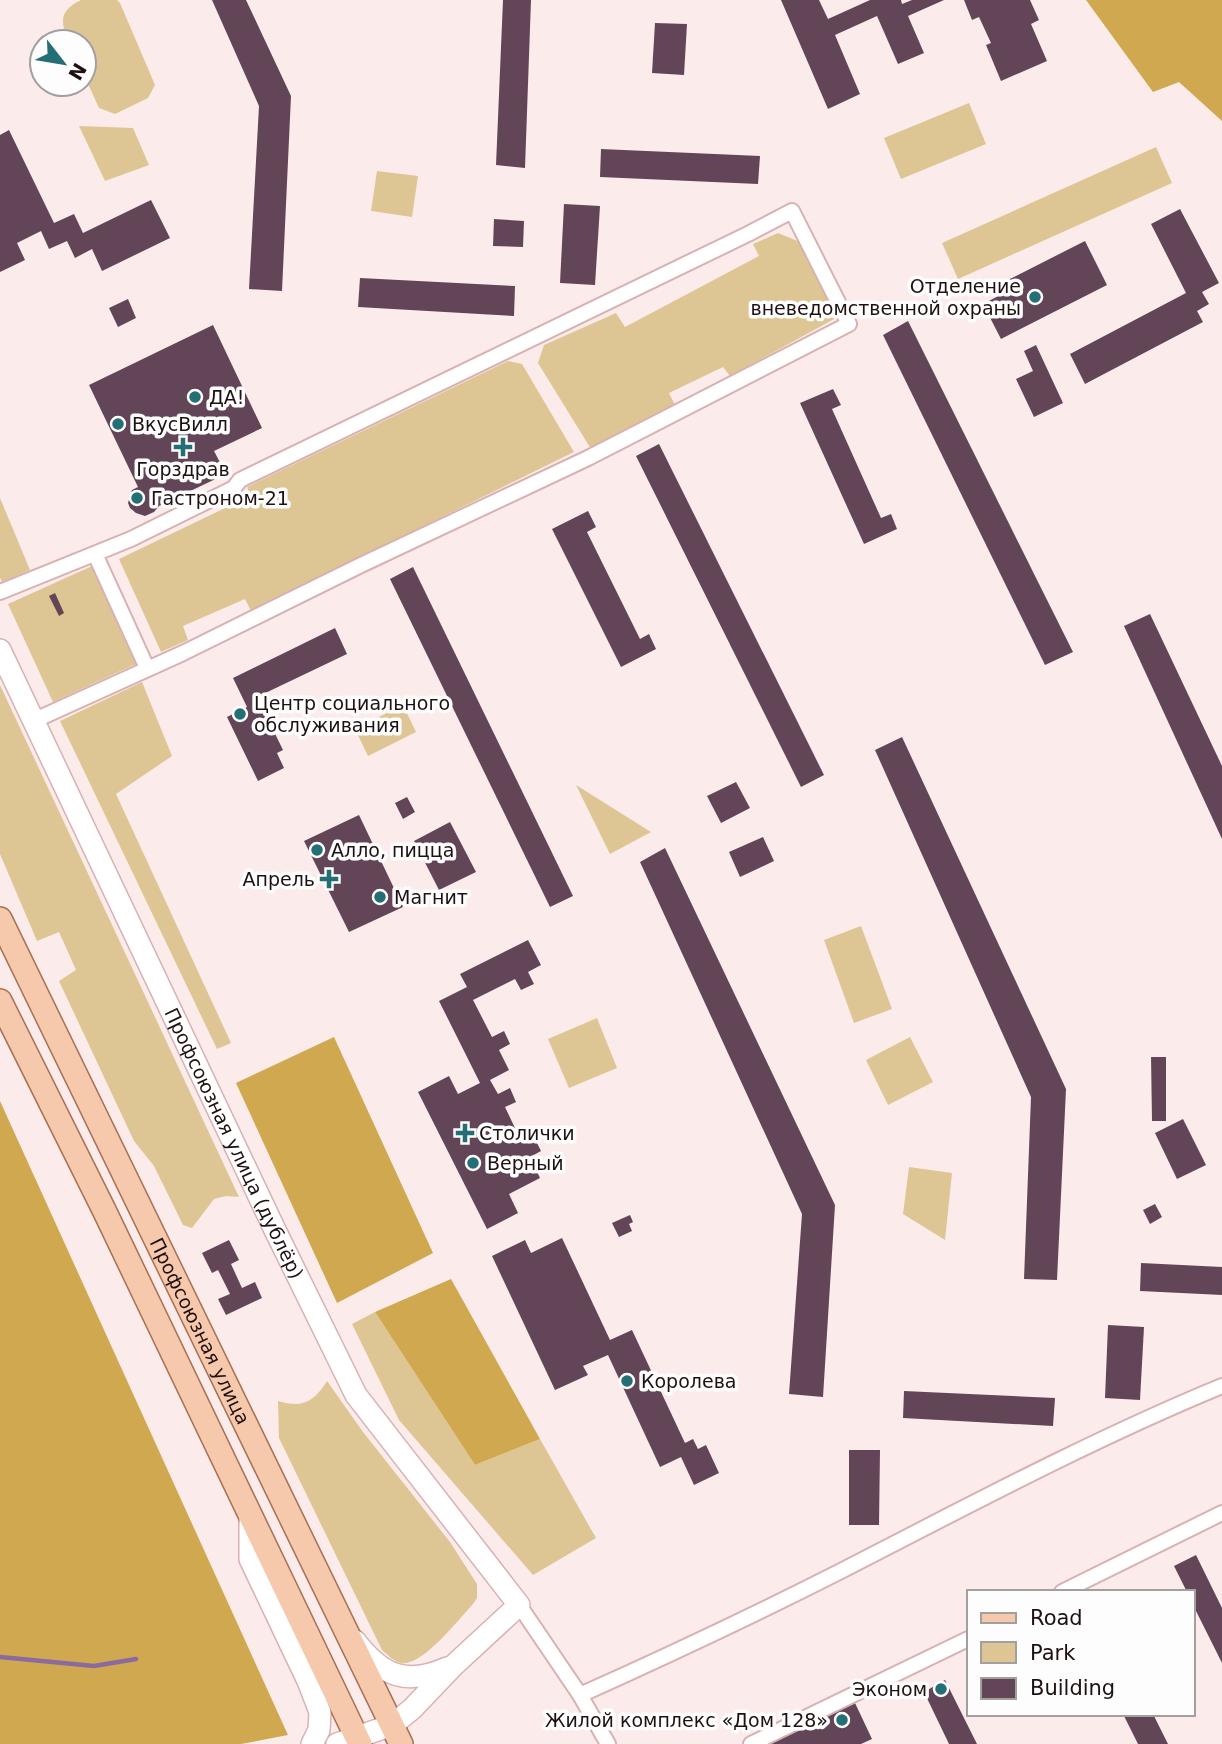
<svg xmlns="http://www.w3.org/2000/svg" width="1222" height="1744" font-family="'DejaVu Sans',sans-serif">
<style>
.green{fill:#dec694}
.forest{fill:#cfa84f}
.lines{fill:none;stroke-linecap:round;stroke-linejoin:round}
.stream{stroke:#8b6aa0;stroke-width:4.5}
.building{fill:#624657}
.street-casing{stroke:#d9b1b2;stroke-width:18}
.secondary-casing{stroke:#d9b1b2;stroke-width:24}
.primary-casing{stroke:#a77052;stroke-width:26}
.street{stroke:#fff;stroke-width:14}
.secondary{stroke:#fff;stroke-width:21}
.primary{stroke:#f6c8ac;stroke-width:23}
.poi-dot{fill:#246e76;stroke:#fdfdfd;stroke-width:2.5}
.labels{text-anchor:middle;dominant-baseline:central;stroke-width:7;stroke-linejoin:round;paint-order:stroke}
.poi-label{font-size:19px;fill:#1f1112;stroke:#fdfdfd;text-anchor:start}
.street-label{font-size:19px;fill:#1f1112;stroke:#fdfdfd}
</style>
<rect width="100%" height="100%" fill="#fcebeb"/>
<!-- green -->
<g class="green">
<path d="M 81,0 L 117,0 L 120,3 L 155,85 L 148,98 L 115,114 L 99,108 L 84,75 L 84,42 L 69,42 C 60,21 59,11 81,0 Z"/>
<polygon points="969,103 986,144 901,179 884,138"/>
<polygon points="79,126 133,128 149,165 105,181"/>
<polygon points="1156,147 1172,183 958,279 942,243"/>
<polygon points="377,171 418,176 412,217 371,211"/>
<polygon points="778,233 800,242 836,318 730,376 723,367 669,393 675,405 591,449 538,363 544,345 616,313 625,327 759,256 753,244"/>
<polygon points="508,361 522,364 574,452 251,611 245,599 183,626 188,640 161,652 119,559 250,496 247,487"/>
<polygon points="0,498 30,570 2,582 0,578"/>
<polygon points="92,566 136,664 53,702 8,604"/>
<polygon points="142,682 172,756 116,794 231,1043 217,1049 60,721"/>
<polygon points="0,685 239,1197 226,1196 214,1199 192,1228 183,1225 154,1166 134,1141 59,981 76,970 59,932 37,941 0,854"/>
<polygon points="403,705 416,732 368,756 355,729"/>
<polygon points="576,785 651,832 610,854"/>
<polygon points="861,926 892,1009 854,1023 824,940"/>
<polygon points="597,1018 617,1068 569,1088 548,1039"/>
<polygon points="910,1037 933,1082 888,1105 866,1060"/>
<polygon points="909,1167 952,1173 945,1240 903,1214"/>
<polygon points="375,1312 475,1465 540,1439 596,1538 533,1575 399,1420 352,1324"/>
<path d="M 327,1381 L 363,1432 L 450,1542 L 477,1584 L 477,1598 L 473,1604 C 459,1619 422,1667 401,1663 C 393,1661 388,1655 382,1650 L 279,1438 L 278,1401 C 302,1409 315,1401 327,1381 Z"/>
</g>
<!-- forest -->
<g class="forest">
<polygon points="1086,0 1222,0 1222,121 1179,82 1153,92"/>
<polygon points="334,1037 433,1253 337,1303 236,1083"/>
<polygon points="0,1101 288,1735 241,1744 0,1744"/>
<polygon points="451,1279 540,1439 475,1465 375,1312"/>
</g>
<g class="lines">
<!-- stream -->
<polyline class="stream" points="0,1657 94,1666 136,1659"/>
</g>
<!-- building -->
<g class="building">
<polygon points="212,0 246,0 291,96 282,291 249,289 259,106"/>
<polygon points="503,0 531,0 525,168 496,165"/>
<polygon points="781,0 819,0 828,19 870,0 901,0 902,4 912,0 944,0 908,16 924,53 898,64 877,16 835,35 860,94 828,109"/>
<polygon points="964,0 1030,0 1039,20 1031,24 1047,61 1001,81 986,45 991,43 979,17 972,20"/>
<polygon points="655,23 687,24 684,75 652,73"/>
<polygon points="9,130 54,223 74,214 83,233 151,200 170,238 102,271 92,249 75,258 67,241 49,249 41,231 17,243 25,260 0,272 0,135"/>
<polygon points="601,149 760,156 758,184 600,177"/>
<polygon points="564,204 600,206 595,285 560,283"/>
<polygon points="1180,209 1219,283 1202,292 1209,304 1197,311 1203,322 1085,384 1070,354 1186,293 1151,224"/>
<polygon points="494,219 524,221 523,247 493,246"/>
<polygon points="1085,241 1107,285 1001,339 983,304 1004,293 1000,284"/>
<polygon points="360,278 515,286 514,316 358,307"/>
<polygon points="128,299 136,318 118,327 109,308"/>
<polygon points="908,321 1073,652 1045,665 883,335"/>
<polygon points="213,325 262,428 214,451 226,474 159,506 154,512 145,516 136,513 130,508 128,503 132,490 138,487 89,385"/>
<polygon points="1036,345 1063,403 1034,417 1016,379 1033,371 1024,351"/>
<polygon points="833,389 841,405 832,409 881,518 891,514 897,529 864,544 800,403"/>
<polygon points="659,444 824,775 801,787 636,456"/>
<polygon points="588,511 596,527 587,532 640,639 649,634 656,649 621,667 552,529"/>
<polygon points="413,567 573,896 550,907 390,579"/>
<polygon points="55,593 64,613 59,616 49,596"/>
<polygon points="1150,614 1222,766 1222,839 1124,626"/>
<polygon points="335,628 347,654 257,697 283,750 277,753 284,768 258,781 227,717 247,707 233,678"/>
<polygon points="902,737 1066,1089 1057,1280 1024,1279 1031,1097 875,750"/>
<polygon points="736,782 750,808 721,823 707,796"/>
<polygon points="407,797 415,812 403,819 395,803"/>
<polygon points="359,815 403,907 349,932 304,841"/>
<polygon points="450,822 476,872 439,890 414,841"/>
<polygon points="763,837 774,861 740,877 729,852"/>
<polygon points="665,848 835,1205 823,1397 789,1394 802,1214 640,862"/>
<polygon points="528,940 541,965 528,972 534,984 521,990 515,979 473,1000 492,1037 504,1031 510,1044 499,1050 509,1070 490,1080 498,1094 510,1088 516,1102 505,1107 522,1143 534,1137 541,1151 530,1157 540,1178 509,1194 518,1213 487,1229 418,1092 449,1076 458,1094 480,1083 439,1001 467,987 460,974"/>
<polygon points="1151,1057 1166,1057 1166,1121 1152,1121"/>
<polygon points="1183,1119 1206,1165 1177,1179 1155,1133"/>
<polygon points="1155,1204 1162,1217 1150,1224 1143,1210"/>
<polygon points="630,1215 633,1222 629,1224 632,1231 619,1237 612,1223"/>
<polygon points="562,1238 610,1340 632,1330 685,1443 693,1439 698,1449 706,1445 719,1473 694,1485 681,1457 660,1467 608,1355 583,1366 588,1375 555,1390 492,1256 525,1240 531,1253"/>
<polygon points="229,1240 239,1260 231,1264 242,1288 255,1282 262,1298 226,1315 218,1299 230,1294 218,1270 212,1273 202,1253"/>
<polygon points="1141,1263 1222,1267 1222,1295 1140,1291"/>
<polygon points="1108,1325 1144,1327 1140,1400 1105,1398"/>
<polygon points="904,1391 1055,1398 1053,1426 903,1418"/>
<polygon points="849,1450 880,1450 879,1525 849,1525"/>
<polygon points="1196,1555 1222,1608 1222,1663 1192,1603 1192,1592 1187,1592 1174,1566"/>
<polygon points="945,1680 977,1744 949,1744 924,1692"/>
<polygon points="855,1703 872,1739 861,1744 770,1744"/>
<polygon points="1123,1714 1153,1714 1168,1744 1138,1744"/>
</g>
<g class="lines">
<!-- street casing -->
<g class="street-casing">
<g id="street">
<polyline points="95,554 147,668"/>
<polyline points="0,592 131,539 234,488 240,480 748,234 792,211 849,324 588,458 361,565 183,653 33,721"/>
<polyline points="1062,1592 1222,1513"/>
<polyline points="519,1605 580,1695 608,1744"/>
<path d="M 580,1695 C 667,1656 754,1615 839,1572 C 966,1507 1091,1440 1222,1386"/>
<polyline points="751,1744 968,1639"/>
</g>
</g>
<!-- secondary casing -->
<g class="secondary-casing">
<g id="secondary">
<path id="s1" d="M 0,650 L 275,1230 L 356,1395 L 519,1605 L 453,1666 L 412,1709 L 392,1725 L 337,1744"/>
<polyline points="250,1514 250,1559 308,1681 320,1712 319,1730 312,1744"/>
<path d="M 355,1641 C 382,1676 406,1686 447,1668"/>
</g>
</g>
<!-- primary casing -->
<g class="primary-casing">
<g id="primary">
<path id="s2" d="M 0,919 L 401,1744"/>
<polyline points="0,1001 105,1212 360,1744"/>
</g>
</g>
<!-- street -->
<use href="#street" class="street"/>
<!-- secondary -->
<use href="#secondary" class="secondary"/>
<!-- primary -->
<use href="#primary" class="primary"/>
</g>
<!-- markers -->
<g class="poi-dot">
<circle cx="1035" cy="297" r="7"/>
<circle cx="195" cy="397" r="7"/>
<circle cx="118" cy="424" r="7"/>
<path d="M179.5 436.5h7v7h7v7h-7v7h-7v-7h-7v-7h7z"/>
<circle cx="137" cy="498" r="7"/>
<circle cx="240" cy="714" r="7"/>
<circle cx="317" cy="850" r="7"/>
<path d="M325.5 868.5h7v7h7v7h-7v7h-7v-7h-7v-7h7z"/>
<circle cx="380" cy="897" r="7"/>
<path d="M461.5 1122.5h7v7h7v7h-7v7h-7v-7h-7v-7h7z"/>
<circle cx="473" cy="1163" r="7"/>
<circle cx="627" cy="1381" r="7"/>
<circle cx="941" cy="1689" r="7"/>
<circle cx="842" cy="1720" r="7"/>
</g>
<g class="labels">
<!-- poi labels -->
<g class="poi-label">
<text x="1021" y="286" text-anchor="end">Отделение<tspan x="1021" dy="22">вневедомственной охраны</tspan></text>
<text x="209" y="397">ДА!</text>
<text x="132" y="424">ВкусВилл</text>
<text x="183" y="469" text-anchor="middle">Горздрав</text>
<text x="151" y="498">Гастроном-21</text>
<text x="254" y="703">Центр социального<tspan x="254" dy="22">обслуживания</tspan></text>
<text x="331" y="850">Алло, пицца</text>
<text x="315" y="879" text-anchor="end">Апрель</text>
<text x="394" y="897">Магнит</text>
<text x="479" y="1133">Столички</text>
<text x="487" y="1163">Верный</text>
<text x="641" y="1381">Королева</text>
<text x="927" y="1689" text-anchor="end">Эконом</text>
<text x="828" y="1720" text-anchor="end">Жилой комплекс «Дом 128»</text>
</g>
<!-- street labels -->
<g class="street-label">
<text stroke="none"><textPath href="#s1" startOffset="546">Профсоюзная улица (дублёр)</textPath></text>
<text stroke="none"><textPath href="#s2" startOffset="458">Профсоюзная улица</textPath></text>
</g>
</g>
<!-- legend -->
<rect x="967" y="1590" width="228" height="126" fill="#fdfdfd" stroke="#a49f9f" stroke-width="2"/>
<rect x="981" y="1613" width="35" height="10" fill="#f6c8ac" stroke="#a49f9f" stroke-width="2"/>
<text x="1030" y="1625" font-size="21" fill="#1f1112">Road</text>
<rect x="981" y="1642" width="35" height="21" fill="#dec694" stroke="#a49f9f" stroke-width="2"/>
<text x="1030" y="1660" font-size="21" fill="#1f1112">Park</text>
<rect x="981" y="1678" width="35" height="21" fill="#624657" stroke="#a49f9f" stroke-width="2"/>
<text x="1030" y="1695" font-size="21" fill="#1f1112">Building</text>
<!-- north arrow -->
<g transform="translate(63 63) rotate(121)"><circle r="33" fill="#fdfdfd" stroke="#a49f9f" stroke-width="2"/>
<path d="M0-5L12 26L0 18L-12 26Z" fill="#246e76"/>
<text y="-10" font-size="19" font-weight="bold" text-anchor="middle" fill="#1f1112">N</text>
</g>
</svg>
